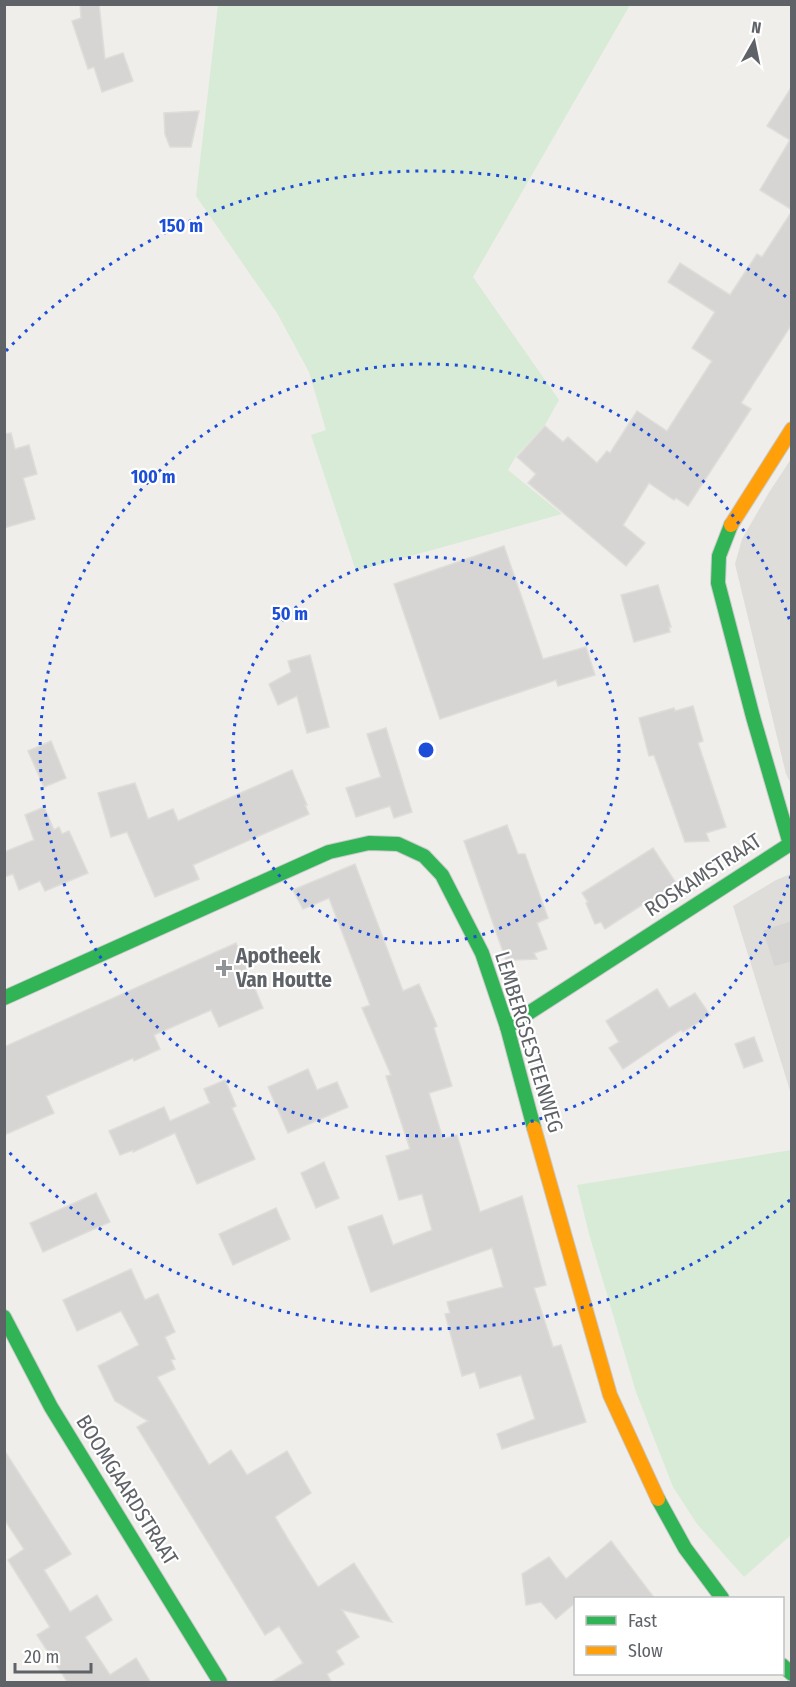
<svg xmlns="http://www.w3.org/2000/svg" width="796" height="1687" font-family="'Fira Sans Condensed',sans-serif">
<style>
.industrial{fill:#dfddda}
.green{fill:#d8ebd6}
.building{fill:#d6d5d3;stroke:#deddd9;stroke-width:1.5}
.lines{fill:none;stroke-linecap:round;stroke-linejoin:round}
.fast-casing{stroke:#cacacb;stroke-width:16}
.slow-casing{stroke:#cacacb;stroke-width:16}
.fast{stroke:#30b455;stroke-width:14}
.slow{stroke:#ff9f0a;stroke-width:14}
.ring{fill:none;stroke:#1d4ed8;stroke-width:3;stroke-dasharray:3 6}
.poi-dot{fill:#919496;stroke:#fff;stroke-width:2}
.labels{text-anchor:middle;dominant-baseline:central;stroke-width:4.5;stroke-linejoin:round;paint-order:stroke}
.street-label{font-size:21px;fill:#5f6368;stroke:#fff}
.poi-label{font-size:21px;font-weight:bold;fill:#5f6368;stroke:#fff;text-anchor:start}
.centre{fill:#1d4ed8;stroke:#fff;stroke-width:3}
.ring-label{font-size:18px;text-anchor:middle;font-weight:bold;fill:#1d4ed8;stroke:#fff;stroke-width:4.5;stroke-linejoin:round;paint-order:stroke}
</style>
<rect width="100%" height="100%" fill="#efeeea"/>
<!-- industrial -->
<g class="industrial">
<polygon points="791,459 791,784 786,774 735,564 742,539 768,494"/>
<polygon points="791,874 791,1094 733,906 776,880"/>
</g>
<!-- green -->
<g class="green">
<polygon points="218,5 630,5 473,277 559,400 545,425 516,456 508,470 562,514 356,571 311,435 326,430 309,372 277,313 196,196"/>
<polygon points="791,1150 791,1535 744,1577 697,1524 673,1487 636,1392 589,1234 577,1185"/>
</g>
<!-- building -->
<g class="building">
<polygon points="80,4 99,4 105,59 123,53 133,81 102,92 94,67 88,69 72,21 81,18"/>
<polygon points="792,86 792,210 760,190 790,140 767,126"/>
<polygon points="199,111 191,147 170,147 165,134 164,113"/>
<polygon points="792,211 792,324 741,403 751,409 688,506 676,498 674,500 649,483 623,525 645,543 626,566 528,483 536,474 517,457 545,426 563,442 568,437 597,463 607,451 610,453 637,411 667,431 712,361 692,348 715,312 668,282 680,263 730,295 757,254 762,257"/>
<polygon points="11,433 15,449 29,445 37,474 23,478 35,519 4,528 4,434"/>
<polygon points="504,546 543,659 586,647 595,675 558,686 556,680 440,719 394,584"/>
<polygon points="658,585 671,627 669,627 670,632 634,642 621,595"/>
<polygon points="310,655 329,727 307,733 297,696 278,705 269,684 291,672 288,661"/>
<polygon points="693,706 703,741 698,743 726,827 706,833 709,841 685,842 654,755 649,756 639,718 674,708 675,711"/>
<polygon points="386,728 412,812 394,818 390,806 356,817 346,788 381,777 367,734"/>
<polygon points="51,741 66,778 44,787 28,751"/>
<polygon points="292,770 307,805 305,805 309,814 193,865 199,879 155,897 127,832 111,837 98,793 135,783 148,819 173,809 178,821"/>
<polygon points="44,807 54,830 59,827 62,834 69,831 88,873 45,891 40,881 19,890 13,874 4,877 4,852 34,840 25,815"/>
<polygon points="507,825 518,854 525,854 548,918 537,923 547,949 534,953 537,959 515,960 507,963 464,841"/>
<polygon points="653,848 676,883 605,929 601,922 595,924 586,903 588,902 582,893"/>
<polygon points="355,864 403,991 419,984 437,1026 434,1028 452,1086 429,1093 443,1139 457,1135 480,1212 522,1196 546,1285 534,1288 553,1347 561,1345 586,1422 502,1449 497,1434 535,1419 521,1375 480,1388 475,1372 462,1376 445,1314 450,1313 447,1302 503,1287 492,1248 371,1292 348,1227 382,1215 393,1245 432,1230 422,1194 399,1200 386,1156 410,1149 386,1076 391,1075 362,1008 370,1005 329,898 303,909 293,890"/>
<polygon points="792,920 792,962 774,967 762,930"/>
<polygon points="236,943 263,1008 219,1027 211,1010 154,1035 160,1049 134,1061 133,1058 46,1096 54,1113 4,1135 4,1047"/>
<polygon points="657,989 669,1008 695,993 710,1015 683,1032 681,1030 623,1069 609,1048 619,1042 606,1021"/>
<polygon points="754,1037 763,1061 744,1068 735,1044"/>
<polygon points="308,1069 317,1090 337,1082 348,1107 288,1133 268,1087"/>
<polygon points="225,1080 236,1106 232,1108 255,1159 197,1184 175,1133 133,1152 133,1150 120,1155 109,1131 164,1107 170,1121 210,1103 204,1089"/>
<polygon points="324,1162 339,1198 316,1208 301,1173"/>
<polygon points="96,1193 110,1222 43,1252 30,1223"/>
<polygon points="276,1208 290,1239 233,1265 219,1234"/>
<polygon points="131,1269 145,1300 158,1294 175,1332 165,1337 175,1359 171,1360 175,1369 157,1377 209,1465 231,1450 247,1475 287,1451 311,1493 275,1517 291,1544 318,1587 354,1563 392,1622 342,1610 359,1637 336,1651 344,1664 327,1674 332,1683 270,1683 303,1663 279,1626 265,1635 137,1427 148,1421 115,1401 98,1366 139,1345 121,1311 77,1331 63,1300"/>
<polygon points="4,1450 71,1554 44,1570 70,1612 97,1595 112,1620 85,1637 110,1675 136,1658 151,1683 68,1683 37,1635 50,1627 8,1560 24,1549 4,1519"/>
<polygon points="611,1541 655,1599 576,1599 576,1602 556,1619 541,1602 526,1605 522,1574 549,1557 566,1579"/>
</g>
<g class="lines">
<!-- fast casing -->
<g class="fast-casing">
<g id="fast">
<polyline points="4,998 329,852 369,843 398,844 424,856 442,875 482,953 507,1027 534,1128"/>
<polyline points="507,1027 790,844 753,717 718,583 719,556 731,525"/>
<polyline points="4,1317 51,1407 220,1682"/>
<polyline points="658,1499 685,1548 722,1598"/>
<polyline points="782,1665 792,1674"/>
</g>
</g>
<!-- slow casing -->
<g class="slow-casing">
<g id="slow">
<polyline points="731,525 792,429"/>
<polyline points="534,1128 610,1395 658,1499"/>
</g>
</g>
<!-- fast -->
<use href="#fast" class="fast"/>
<!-- slow -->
<use href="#slow" class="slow"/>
</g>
<!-- distance rings -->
<g class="ring">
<circle cx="426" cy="750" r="193"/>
<path d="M791 876A386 386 0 1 1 791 624"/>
<path d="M790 1200A579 579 0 0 1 6 1149M6 351A579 579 0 0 1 790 300"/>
</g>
<!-- markers -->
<path class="poi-dot" d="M221 959h6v6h6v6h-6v6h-6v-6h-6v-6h6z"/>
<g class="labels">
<!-- street labels -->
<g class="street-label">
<text transform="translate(703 875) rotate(-33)">ROSKAMSTRAAT</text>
<text transform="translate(529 1042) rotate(73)">LEMBERGSESTEENWEG</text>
<text transform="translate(127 1490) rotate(58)">BOOMGAARDSTRAAT</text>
</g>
<!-- poi labels -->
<g class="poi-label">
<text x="236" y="956">Apotheek<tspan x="236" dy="24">Van Houtte</tspan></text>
</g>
</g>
<circle cx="426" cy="750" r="9" class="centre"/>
<g class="ring-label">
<text x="181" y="232">150 m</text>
<text x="153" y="483">100 m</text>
<text x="290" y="620">50 m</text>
</g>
<!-- border -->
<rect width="796" height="1687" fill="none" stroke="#5f6368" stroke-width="12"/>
<!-- legend -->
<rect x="574" y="1597" width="210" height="78" fill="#ffffff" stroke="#bfc1c3" stroke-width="1.5"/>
<rect x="586" y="1616" width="30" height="9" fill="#30b455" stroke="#bfc1c3" stroke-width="1.5"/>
<text x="628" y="1627" font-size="18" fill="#5f6368">Fast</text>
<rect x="586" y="1646" width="30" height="9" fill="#ff9f0a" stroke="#bfc1c3" stroke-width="1.5"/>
<text x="628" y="1657" font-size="18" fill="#5f6368">Slow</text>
<!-- north arrow -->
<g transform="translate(754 42) rotate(9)" stroke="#ffffff" stroke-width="4.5" paint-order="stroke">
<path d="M0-4.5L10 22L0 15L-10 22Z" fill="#5f6368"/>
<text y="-9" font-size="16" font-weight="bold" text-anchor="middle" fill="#5f6368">N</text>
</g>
<!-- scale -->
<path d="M15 1663v9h76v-9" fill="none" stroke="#5f6368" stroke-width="3"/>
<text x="24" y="1663" font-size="18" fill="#5f6368" stroke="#ffffff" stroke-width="4.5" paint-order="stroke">20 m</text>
</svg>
